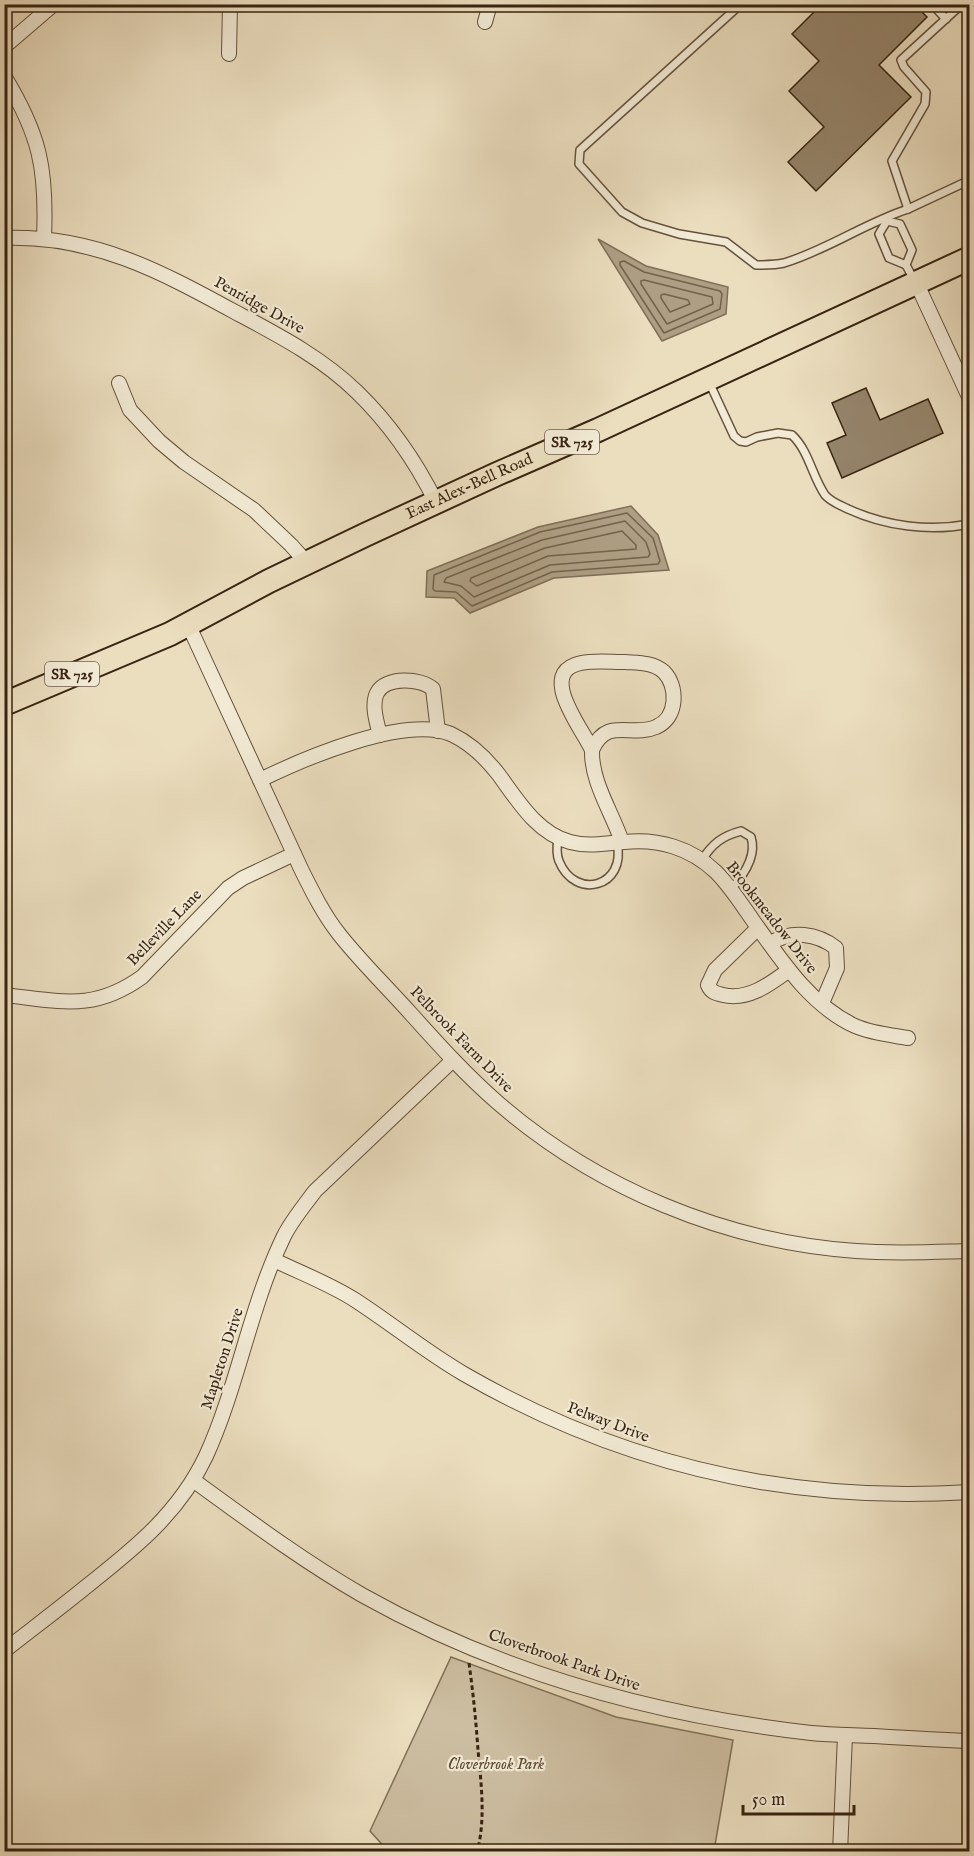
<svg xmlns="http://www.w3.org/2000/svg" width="974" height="1856" font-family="'IM FELL English',serif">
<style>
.green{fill:#cdbea1;stroke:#827159;stroke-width:1.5}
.water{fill:#ae9f84;stroke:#7f6e56;stroke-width:1.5}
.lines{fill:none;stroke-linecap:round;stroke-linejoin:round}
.shore{stroke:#73624a;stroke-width:1.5}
.building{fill:#95856b;stroke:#382411;stroke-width:1.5}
.lane-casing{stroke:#65523c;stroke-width:10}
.street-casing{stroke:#65523c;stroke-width:16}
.primary-casing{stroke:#382411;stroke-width:26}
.path{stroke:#382411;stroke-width:3;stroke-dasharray:4.5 3;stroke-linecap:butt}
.lane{stroke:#f2ead5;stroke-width:7}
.street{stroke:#f2ead5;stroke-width:14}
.primary{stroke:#ebdebf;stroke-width:22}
.labels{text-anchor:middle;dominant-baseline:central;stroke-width:4.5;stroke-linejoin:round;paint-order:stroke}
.shield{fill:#f2ead5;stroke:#705f4c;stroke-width:1.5}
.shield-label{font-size:15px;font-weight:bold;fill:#382411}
.street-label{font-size:16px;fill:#382411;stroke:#f2ead5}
.park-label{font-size:16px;font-style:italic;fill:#5d4a35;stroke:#f2ead5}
</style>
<rect width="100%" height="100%" fill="#ebdebf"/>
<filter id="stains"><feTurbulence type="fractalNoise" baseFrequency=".00333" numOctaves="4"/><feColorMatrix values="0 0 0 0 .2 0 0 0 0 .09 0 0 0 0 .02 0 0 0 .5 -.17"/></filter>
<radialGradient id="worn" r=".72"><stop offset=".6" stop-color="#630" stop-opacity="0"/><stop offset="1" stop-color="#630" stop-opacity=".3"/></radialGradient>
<!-- green -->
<polygon class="green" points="451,1657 616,1717 733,1740 714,1851 388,1851 370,1831"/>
<!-- water -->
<g class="water">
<polygon points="598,239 646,266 728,287 726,314 662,341"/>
<polygon points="631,506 658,535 669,570 554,578 470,613 454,598 426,597 427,571 538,527"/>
</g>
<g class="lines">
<!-- shore -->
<g class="shore">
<polygon points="624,261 644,272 720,291 722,294 720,309 664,333 620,265 620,262"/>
<polygon points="644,280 712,297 713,304 667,324 641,284 641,281"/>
<polygon points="664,294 688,300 690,304 670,312 661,298 661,295"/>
<polygon points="627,513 653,538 660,561 658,564 552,572 472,606 456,592 435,591 433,589 434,575 540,532"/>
<polygon points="625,521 646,542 650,554 648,557 550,565 474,597 461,586 444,582 446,578 542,540"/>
<polygon points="622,531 636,545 636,549 548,556 477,586 470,581 471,578 545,548"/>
</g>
</g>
<!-- building -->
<g class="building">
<polygon points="822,4 914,4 927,17 879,65 911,97 816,191 788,162 824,127 789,91 819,61 792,34"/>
<polygon points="866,388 880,420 928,399 943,433 842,478 827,443 846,435 832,403"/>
</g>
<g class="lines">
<!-- lane casing -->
<g class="lane-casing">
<g id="lane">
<path d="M 741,4 L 580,150 L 579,164 L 622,212 L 642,223 L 679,234 L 726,242 L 756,265 C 765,265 775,265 784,263 C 827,250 865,223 908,209 L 892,161 L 925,104 L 926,92 L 904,67 L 901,60 L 962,4"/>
<polyline points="932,4 946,19"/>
<polyline points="908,209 970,180"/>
<polyline points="887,221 879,234 889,258 906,265 914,280"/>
<polyline points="887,221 900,224 912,250 906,265"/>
<path d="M 709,382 L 734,436 L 740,441 L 746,442 L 757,437 L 778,433 L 792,435 C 809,451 812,476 825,495 C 831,502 840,505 848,509 C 885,526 929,532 970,524"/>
<path d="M 558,838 C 557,845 556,854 559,861 C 575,901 627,887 617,843"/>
<path d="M 702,860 C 712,844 722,836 741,831 L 751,837 C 757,856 743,876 731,889"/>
</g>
</g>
<!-- street casing -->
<g class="street-casing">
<g id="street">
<polyline points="485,22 490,4"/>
<polyline points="4,47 54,4"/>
<polyline points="229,54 230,4"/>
<path d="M 4,76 C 40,135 47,169 44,238"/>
<path d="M 4,238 C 93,235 160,271 235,312 C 278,335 321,357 357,392 C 390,424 415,460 436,502"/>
<polyline points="916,282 970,399"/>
<polyline points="119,383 130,410 159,441 184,462 254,510 291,545 307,563"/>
<path d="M 188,624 L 302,871 C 313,893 324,915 339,934 C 361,962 388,988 412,1015 C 439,1045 466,1075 497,1102 C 596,1188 725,1242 856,1251 C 894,1254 932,1252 970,1251"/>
<path d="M 625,662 C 638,663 653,662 664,672 C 678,686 678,718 656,727 C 631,738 607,716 592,750 C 582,728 536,672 581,663 C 595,660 611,662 625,662 Z"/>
<path d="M 380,735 C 377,723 371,705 377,693 C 386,676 421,678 433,689 L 438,731"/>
<path d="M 592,750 C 591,782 612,812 622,842"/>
<path d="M 260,780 C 303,759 404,715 451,734 C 470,743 486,758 499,775 C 518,801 537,833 570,842 C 589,847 605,843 624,842 C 658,838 691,848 716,872 C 731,887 742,905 754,922 C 781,960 811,1006 855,1026 C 871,1033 890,1035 908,1038"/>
<path d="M 758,928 L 715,970 L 708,985 C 711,992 715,993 723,995 C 748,1001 770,984 789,970"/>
<path d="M 771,943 C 791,930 817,933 836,948 L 837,968 L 822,1003"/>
<path d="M 4,995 C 61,1001 93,1012 142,977 L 228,888 L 243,878 L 294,854"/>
<path d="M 274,1260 C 301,1273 330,1284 355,1300 C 392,1324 426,1352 464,1374 C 620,1464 790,1504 970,1492"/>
<path d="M 193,1480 C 248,1520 303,1561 362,1595 C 501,1673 653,1715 811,1733 C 832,1735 853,1735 874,1736 C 906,1738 938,1740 970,1741"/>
<path d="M 4,1651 C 32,1629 60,1608 87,1586 C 135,1548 179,1513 206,1456 C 238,1386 250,1306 284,1236 C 292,1220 304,1206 315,1191 L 453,1060"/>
<polyline points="840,1852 845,1736"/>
</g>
</g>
<!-- primary casing -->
<g class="primary-casing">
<g id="primary">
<path id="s1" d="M 4,704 L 170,634 L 269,581 L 367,534 L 497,474 L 598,430 L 970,258"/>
</g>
</g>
<!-- path -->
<path class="path" d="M 469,1663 C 473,1692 476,1721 478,1750 C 481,1783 486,1819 477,1852"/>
<!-- lane -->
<use href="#lane" class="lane"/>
<!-- street -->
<use href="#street" class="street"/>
<!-- primary -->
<use href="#primary" class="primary"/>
</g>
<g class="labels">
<!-- shield labels -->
<g class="shield">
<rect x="545" y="430" width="54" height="24" rx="4.5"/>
<rect x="45" y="662" width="54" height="24" rx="4.5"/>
</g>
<g class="shield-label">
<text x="572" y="442">SR 725</text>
<text x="72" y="674">SR 725</text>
</g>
<!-- street labels -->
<g class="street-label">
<text transform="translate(259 306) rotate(29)">Penridge Drive</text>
<text stroke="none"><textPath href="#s1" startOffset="514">East Alex-Bell Road</textPath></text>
<text transform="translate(771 918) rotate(52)">Brookmeadow Drive</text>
<text transform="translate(165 928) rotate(-46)">Belleville Lane</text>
<text transform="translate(461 1040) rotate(46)">Pelbrook Farm Drive</text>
<text transform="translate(223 1359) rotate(-72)">Mapleton Drive</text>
<text transform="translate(608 1423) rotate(21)">Pelway Drive</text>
<text transform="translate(564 1661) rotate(19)">Cloverbrook Park Drive</text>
</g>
<!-- park labels -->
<g class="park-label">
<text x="496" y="1765">Cloverbrook Park</text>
</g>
</g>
<!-- margin -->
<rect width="974" height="1856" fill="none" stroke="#ebdebf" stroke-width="24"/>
<rect x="6" y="6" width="962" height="1844" fill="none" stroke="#382411" stroke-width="3"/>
<rect x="12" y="12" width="950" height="1832" fill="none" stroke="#382411" stroke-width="1.5"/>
<!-- scale -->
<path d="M743 1805v9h111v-9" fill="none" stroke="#382411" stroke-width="3"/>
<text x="752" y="1805" font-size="18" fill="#382411" stroke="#f2ead5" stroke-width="4.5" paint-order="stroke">50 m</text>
<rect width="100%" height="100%" filter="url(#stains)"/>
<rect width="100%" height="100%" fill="url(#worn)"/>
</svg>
